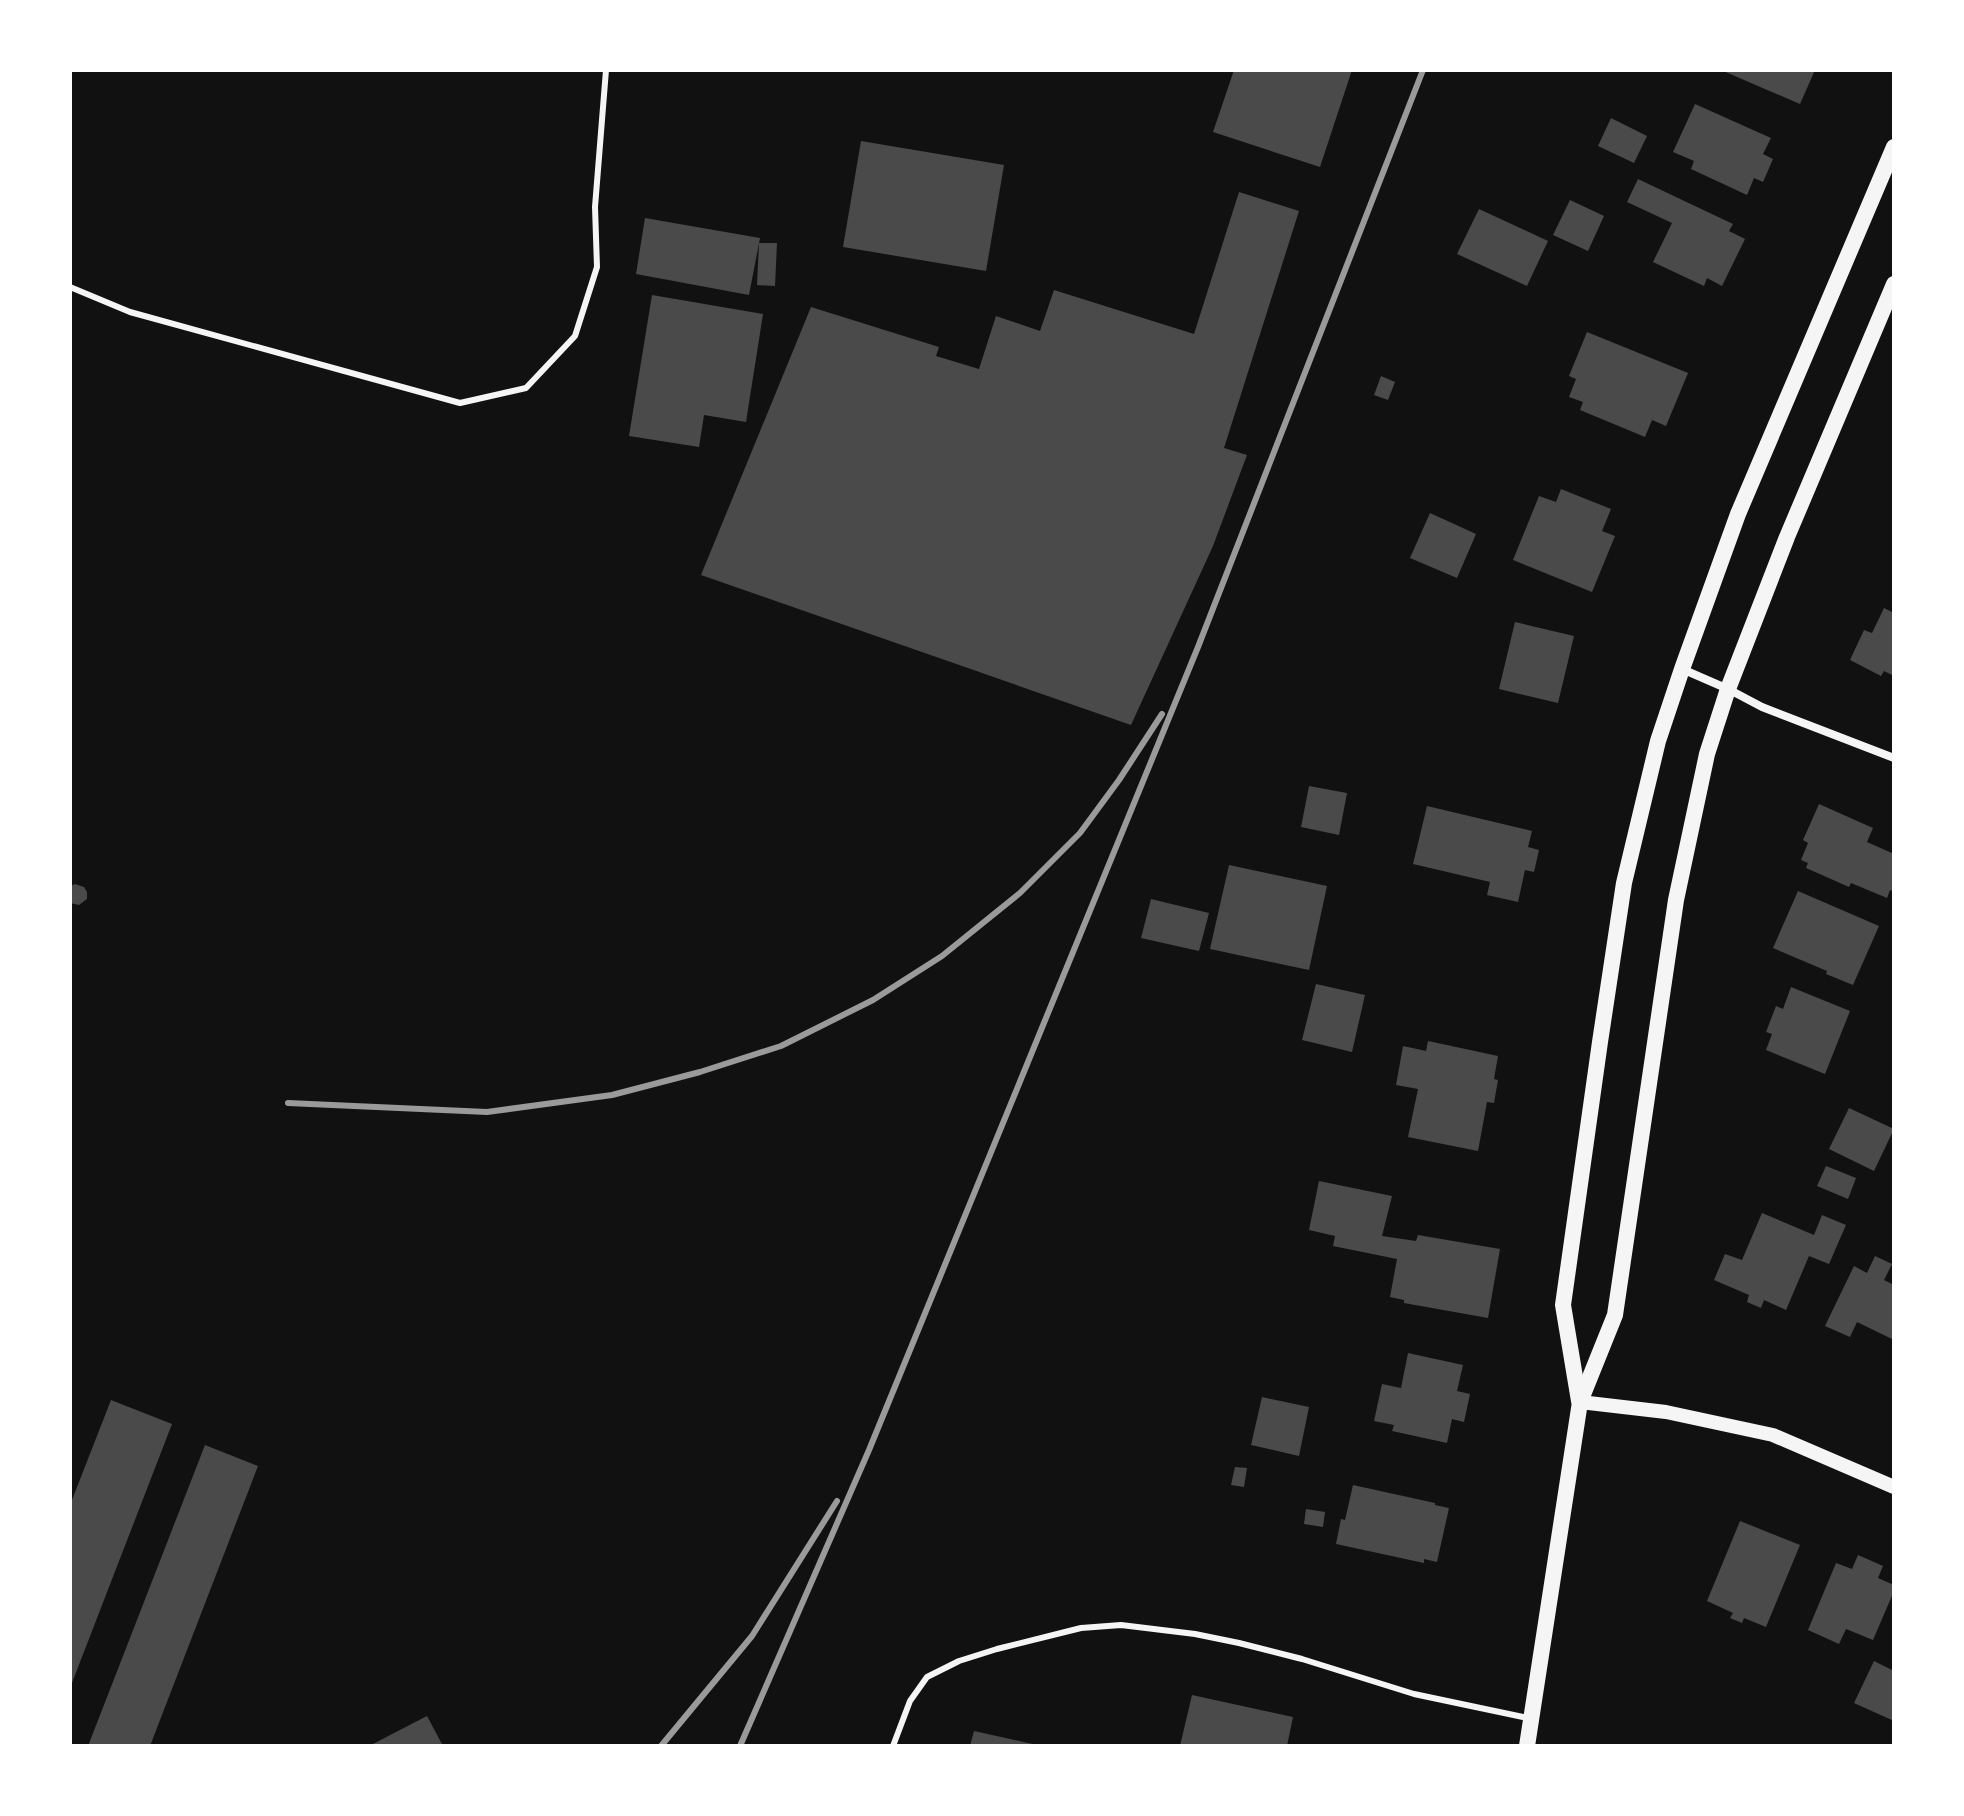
<svg xmlns="http://www.w3.org/2000/svg" width="1964" height="1816" font-family="Ubuntu,sans-serif">
<style>
.building{fill:#4a4a4a}
.lines{fill:none;stroke-linecap:round;stroke-linejoin:round}
.service{stroke:#f5f5f5;stroke-width:6}
.minor{stroke:#f5f5f5;stroke-width:8}
.tertiary{stroke:#f5f5f5;stroke-width:14}
.secondary{stroke:#f5f5f5;stroke-width:16}
.rail{stroke:#9a9a9a;stroke-width:6}
</style>
<rect width="100%" height="100%" fill="#111"/>
<!-- building -->
<g class="building">
<polygon points="1234,70 1352,70 1320,167 1213,132"/>
<polygon points="1721,70 1815,70 1800,104"/>
<polygon points="1695,104 1771,138 1763,154 1773,159 1763,182 1754,178 1747,195 1691,169 1694,161 1673,152"/>
<polygon points="1611,118 1647,136 1634,163 1598,146"/>
<polygon points="861,141 1004,165 986,271 843,247"/>
<polygon points="1638,179 1733,224 1729,231 1745,239 1722,286 1707,278 1704,286 1653,262 1672,223 1627,202"/>
<polygon points="1239,192 1299,211 1224,448 1247,455 1213,546 1131,725 701,575 811,307 939,347 936,356 979,369 996,316 1040,331 1054,290 1194,334"/>
<polygon points="1570,200 1604,216 1588,251 1553,235"/>
<polygon points="1479,209 1548,241 1527,286 1457,254"/>
<polygon points="645,218 760,238 749,295 636,274"/>
<polygon points="759,243 777,243 775,286 757,285"/>
<polygon points="652,295 763,314 746,422 704,415 699,447 629,436"/>
<polygon points="1587,332 1688,373 1666,426 1652,420 1645,437 1580,410 1583,402 1569,397 1576,379 1569,376"/>
<polygon points="1381,376 1395,382 1388,400 1374,395"/>
<polygon points="1561,489 1611,509 1602,531 1615,536 1592,592 1513,560 1539,496 1556,502"/>
<polygon points="1430,513 1476,534 1457,578 1410,558"/>
<polygon points="1884,608 1894,613 1894,676 1884,671 1881,676 1850,660 1864,630 1872,633"/>
<polygon points="1515,622 1574,636 1558,703 1499,689"/>
<polygon points="1309,786 1347,793 1339,835 1301,827"/>
<polygon points="1819,804 1873,828 1867,842 1894,854 1894,892 1890,890 1887,898 1851,883 1849,887 1806,868 1808,863 1801,860 1808,843 1803,840"/>
<polygon points="1427,806 1532,831 1528,847 1539,850 1534,872 1525,870 1518,902 1487,895 1490,882 1413,864"/>
<polygon points="1229,865 1327,886 1309,970 1210,949"/>
<polygon points="75,884 84,887 87,892 87,899 79,905 70,903 70,886"/>
<polygon points="1798,891 1879,926 1853,985 1826,974 1827,971 1773,948"/>
<polygon points="1151,899 1209,913 1199,951 1141,938"/>
<polygon points="1316,984 1365,995 1352,1052 1302,1040"/>
<polygon points="1791,987 1850,1011 1825,1074 1766,1050 1772,1034 1766,1032 1776,1006 1783,1009"/>
<polygon points="1428,1041 1498,1056 1494,1079 1498,1080 1494,1103 1487,1102 1478,1151 1408,1137 1418,1089 1396,1085 1403,1046 1426,1051"/>
<polygon points="1849,1108 1894,1129 1874,1171 1829,1149"/>
<polygon points="1826,1166 1856,1178 1848,1199 1817,1186"/>
<polygon points="1319,1181 1392,1196 1382,1236 1416,1241 1418,1235 1500,1249 1488,1318 1404,1303 1404,1300 1390,1297 1397,1259 1333,1246 1335,1236 1309,1230"/>
<polygon points="1762,1213 1814,1235 1822,1215 1846,1225 1829,1264 1809,1256 1786,1310 1764,1300 1761,1308 1747,1302 1749,1295 1714,1280 1725,1254 1742,1260"/>
<polygon points="1875,1256 1892,1264 1884,1280 1894,1285 1894,1340 1857,1322 1850,1337 1825,1326 1854,1266 1867,1273"/>
<polygon points="1408,1353 1463,1365 1457,1391 1470,1394 1464,1422 1452,1419 1447,1443 1392,1431 1394,1425 1374,1421 1382,1384 1401,1388"/>
<polygon points="1262,1397 1309,1407 1299,1456 1251,1445"/>
<polygon points="111,1400 172,1424 70,1688 70,1505"/>
<polygon points="205,1445 258,1466 150,1746 88,1746"/>
<polygon points="1235,1467 1247,1468 1244,1487 1231,1485"/>
<polygon points="1353,1485 1435,1503 1435,1505 1449,1508 1437,1562 1424,1559 1424,1563 1336,1544 1341,1519 1345,1520"/>
<polygon points="1306,1509 1325,1512 1323,1527 1304,1524"/>
<polygon points="1740,1521 1800,1545 1766,1627 1744,1618 1742,1623 1730,1618 1733,1613 1707,1601"/>
<polygon points="1858,1555 1883,1566 1878,1578 1894,1585 1894,1591 1873,1640 1846,1629 1839,1644 1808,1630 1836,1563 1852,1569"/>
<polygon points="1874,1661 1894,1671 1894,1721 1854,1703"/>
<polygon points="1192,1695 1293,1717 1287,1746 1180,1746"/>
<polygon points="427,1716 443,1746 369,1746"/>
<polygon points="974,1731 1037,1745 1037,1746 970,1746"/>
</g>
<g class="lines">
<!-- service -->
<g class="service">
<polyline points="70,287 130,312 460,403 526,388 575,336 597,267 595,207 606,70"/>
<polyline points="893,1746 910,1701 927,1677 959,1661 997,1649 1081,1628 1121,1625 1195,1634 1239,1643 1302,1659 1414,1694 1528,1718"/>
</g>
<!-- minor -->
<polyline class="minor" points="1682,669 1728,689 1762,707 1894,758"/>
<!-- tertiary -->
<polyline class="tertiary" points="1580,1402 1666,1412 1773,1435 1894,1487"/>
<!-- secondary -->
<g class="secondary">
<polyline points="1579,1401 1563,1305 1600,1042 1624,883 1658,741 1682,669 1738,514 1894,147"/>
<polyline points="1527,1746 1580,1402 1615,1315 1676,900 1707,754 1728,689 1787,537 1894,284"/>
</g>
<!-- rail -->
<g class="rail">
<polyline points="288,1103 487,1112 612,1095 700,1072 781,1046 873,1000 942,956 1020,893 1080,833 1119,780 1162,714"/>
<polyline points="661,1746 752,1636 837,1501"/>
<polyline points="740,1746 869,1450 1198,647 1423,70"/>
</g>
</g>
<!-- border -->
<rect width="1964" height="1816" fill="none" stroke="#ffffff" stroke-width="144"/>
</svg>
